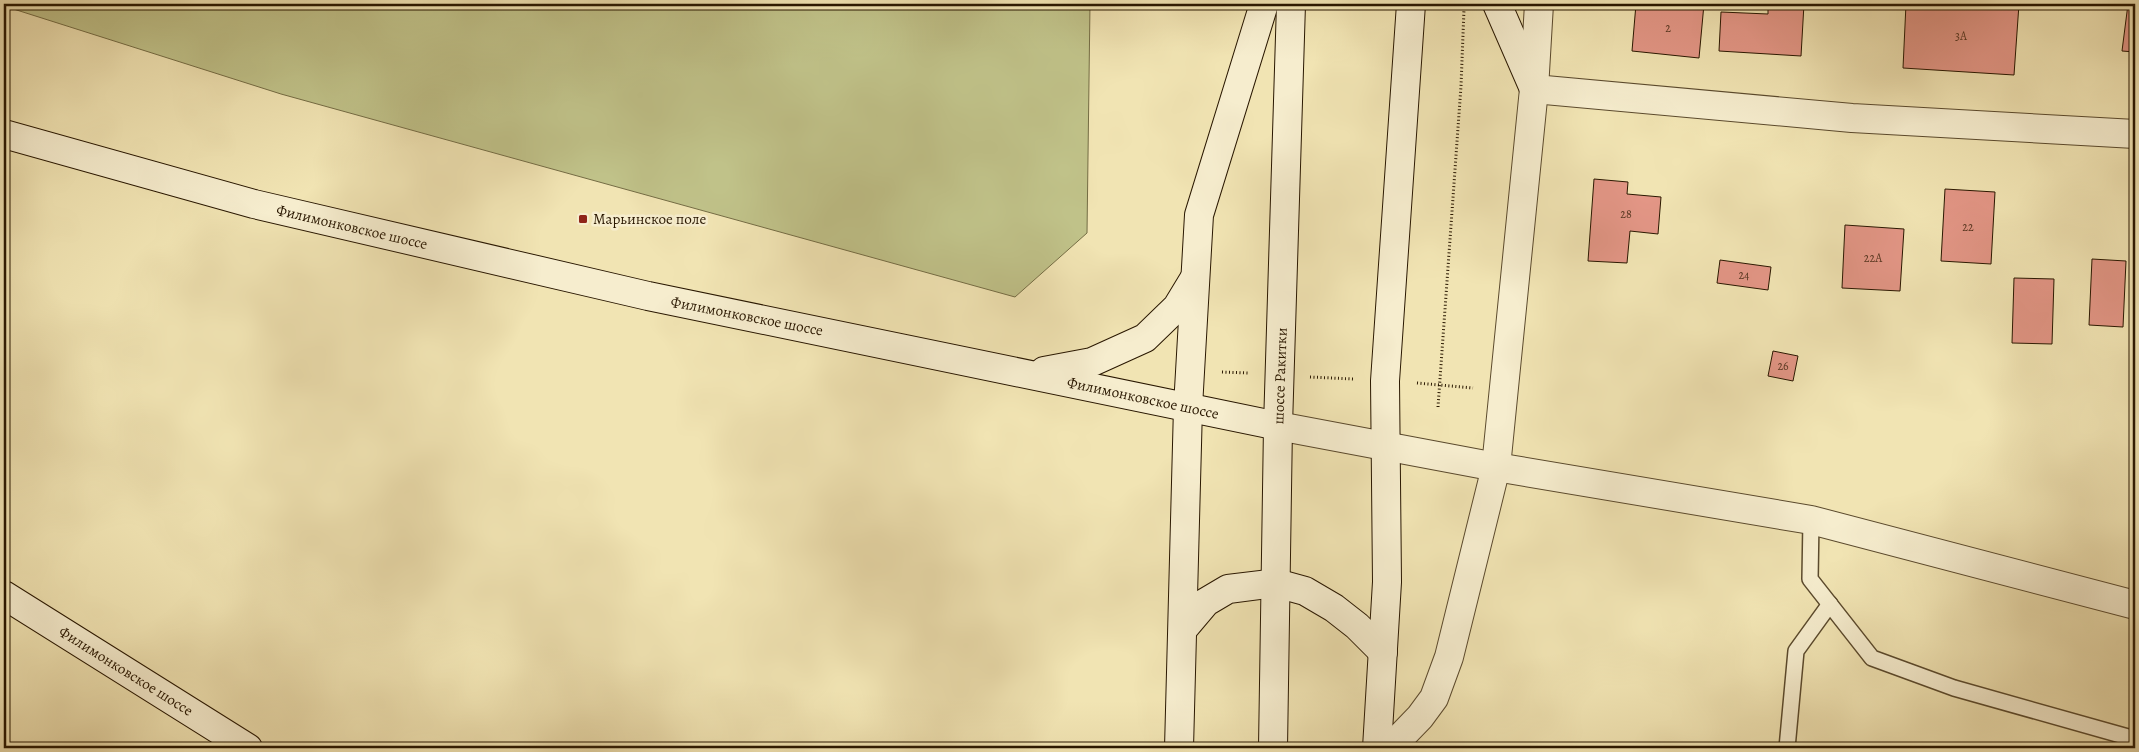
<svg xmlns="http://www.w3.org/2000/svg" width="2139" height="752" font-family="Alegreya,serif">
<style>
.green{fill:#c0c289;stroke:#746c44}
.building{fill:#e39686;stroke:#291700}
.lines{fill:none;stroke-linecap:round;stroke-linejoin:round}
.lane-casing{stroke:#5b4a2d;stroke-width:18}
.street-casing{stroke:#5b4a2d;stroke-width:30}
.secondary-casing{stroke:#291700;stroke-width:30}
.path{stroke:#291700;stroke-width:3;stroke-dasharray:1 2.5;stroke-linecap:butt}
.lane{stroke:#f6edce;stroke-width:15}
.street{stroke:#f6edce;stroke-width:28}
.secondary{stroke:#f6edce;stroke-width:28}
.poi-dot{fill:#8f2418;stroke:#f6edce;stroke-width:2}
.labels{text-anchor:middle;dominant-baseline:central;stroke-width:5;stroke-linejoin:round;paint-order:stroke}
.number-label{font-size:12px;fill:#583722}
.poi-label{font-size:15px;fill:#291700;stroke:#f6edce;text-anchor:start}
.street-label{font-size:15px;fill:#291700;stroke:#f6edce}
</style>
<rect width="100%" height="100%" fill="#f1e4b3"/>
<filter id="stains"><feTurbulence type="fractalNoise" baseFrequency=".004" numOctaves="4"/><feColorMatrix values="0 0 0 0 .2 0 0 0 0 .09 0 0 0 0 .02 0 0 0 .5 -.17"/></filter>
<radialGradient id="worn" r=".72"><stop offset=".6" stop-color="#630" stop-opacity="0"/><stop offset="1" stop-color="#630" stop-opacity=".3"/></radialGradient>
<!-- green -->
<polygon class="green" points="4,4 1090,4 1087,233 1015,297 281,94 4,6"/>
<!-- building -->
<g class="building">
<polygon points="1636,4 1704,4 1699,58 1632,51"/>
<polygon points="1768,4 1804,4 1801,56 1719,51 1721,12 1768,14"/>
<polygon points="1906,4 2019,4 2014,75 1903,68"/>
<polygon points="2128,4 2135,4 2135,52 2122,51"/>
<polygon points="1594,179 1628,182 1627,194 1661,197 1658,234 1630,231 1627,263 1588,261"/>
<polygon points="1945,189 1995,192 1991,264 1941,261"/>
<polygon points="1845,225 1904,229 1900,291 1842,288"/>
<polygon points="2092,259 2126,261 2123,327 2089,325"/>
<polygon points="1720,260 1771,267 1768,290 1717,283"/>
<polygon points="2014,278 2054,279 2052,344 2012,343"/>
<polygon points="1773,351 1798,356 1793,381 1768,376"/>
</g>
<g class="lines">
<!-- lane casing -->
<g class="lane-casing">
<g id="lane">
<polyline points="1811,520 1810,579 1872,658 1954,688 2135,739"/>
<polyline points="1787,748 1796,651 1830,604"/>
</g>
</g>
<!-- street casing -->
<g class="street-casing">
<g id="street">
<polyline points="1534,89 1852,118 2135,134"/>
<polyline points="1278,426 1496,467 1811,520 2135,605"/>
<polyline points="1390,748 1420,717 1434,698 1449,657 1496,467 1534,89 1539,4"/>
</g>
</g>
<!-- secondary casing -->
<g class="secondary-casing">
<g id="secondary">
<polyline points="1497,4 1534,89"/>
<polyline points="4,134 254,204 648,296 1278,426"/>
<polyline points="1044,371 1092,362 1145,338 1177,307 1194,279"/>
<polyline points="4,595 248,748"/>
<polyline points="1184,628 1206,602 1228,589 1276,583 1305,591 1334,608 1357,626 1383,652"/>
<polyline points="1179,748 1188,407 1199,215 1264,4"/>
<polyline points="1273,748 1278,426 1291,4"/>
<polyline points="1377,748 1387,582 1385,381 1411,4"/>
</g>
</g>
<!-- path -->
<g class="path">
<polyline points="1222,372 1248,373"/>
<polyline points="1310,377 1353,379"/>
<polyline points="1417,383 1473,388"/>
<polyline points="1438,407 1461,86 1464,9"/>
</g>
<!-- lane -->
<use href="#lane" class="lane"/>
<!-- street -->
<use href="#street" class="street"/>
<!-- secondary -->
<use href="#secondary" class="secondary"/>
</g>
<!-- markers -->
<rect class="poi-dot" x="578" y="214" width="10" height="10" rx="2.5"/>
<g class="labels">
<!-- number labels -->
<g class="number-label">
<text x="1668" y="28">2</text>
<text x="1961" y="36">3А</text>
<text x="1626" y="214">28</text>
<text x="1968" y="227">22</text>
<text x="1873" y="258">22А</text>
<text x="1744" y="275">24</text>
<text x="1783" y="366">26</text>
</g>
<!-- poi labels -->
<g class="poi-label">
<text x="593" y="219">Марьинское поле</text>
</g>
<!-- street labels -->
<g class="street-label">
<text transform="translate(352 227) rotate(13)">Филимонковское шоссе</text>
<text transform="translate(747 316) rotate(11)">Филимонковское шоссе</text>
<text transform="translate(1280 376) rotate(-88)">шоссе Ракитки</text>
<text transform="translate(1143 398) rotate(12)">Филимонковское шоссе</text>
<text transform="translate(126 671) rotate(32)">Филимонковское шоссе</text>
</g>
</g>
<!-- margin -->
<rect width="2139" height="752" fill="none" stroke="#f1e4b3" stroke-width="20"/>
<rect x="5" y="5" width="2129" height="742" fill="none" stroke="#291700" stroke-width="2.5"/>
<rect x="10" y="10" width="2119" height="732" fill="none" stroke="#291700"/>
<rect width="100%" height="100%" filter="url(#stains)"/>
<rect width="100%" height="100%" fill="url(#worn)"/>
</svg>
